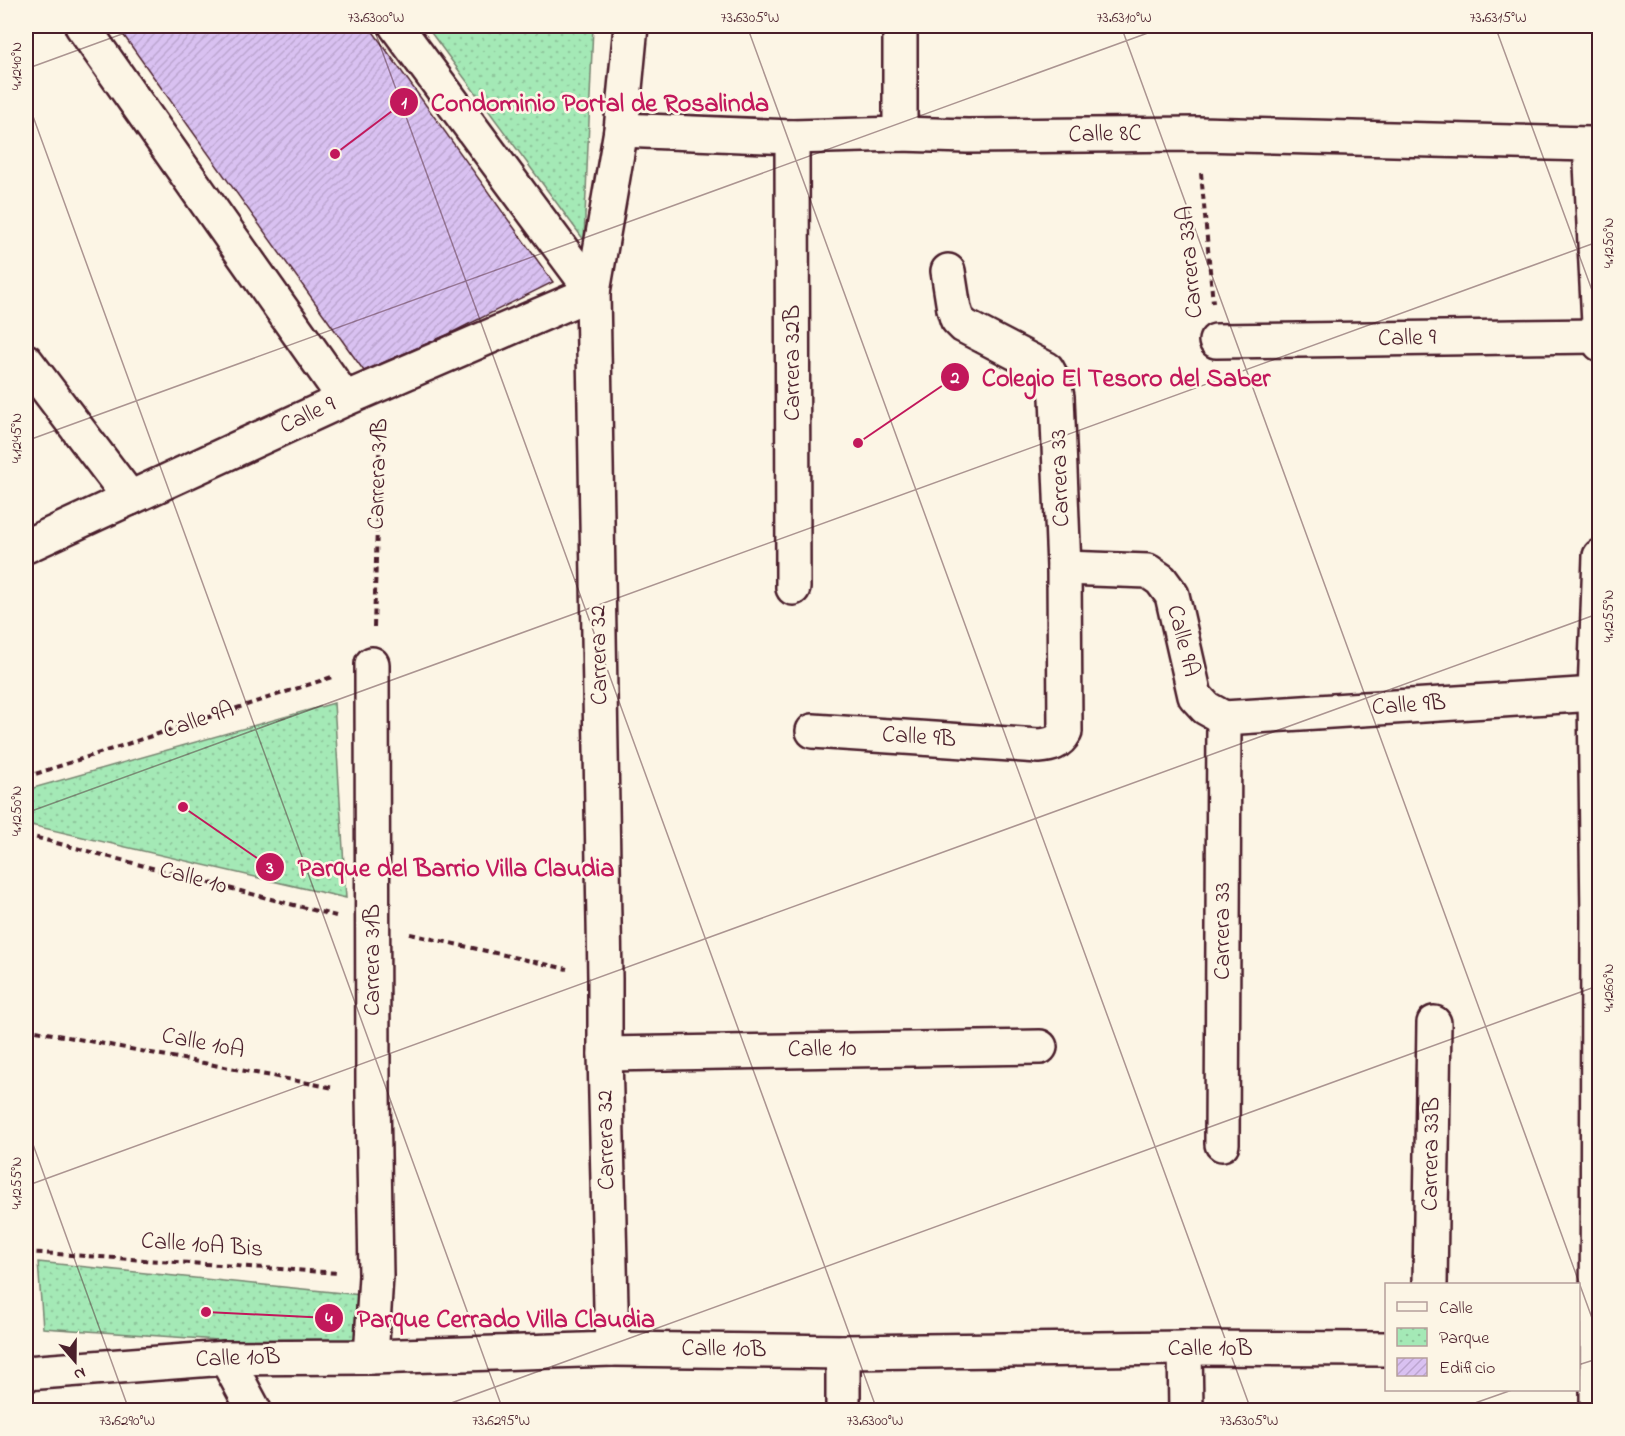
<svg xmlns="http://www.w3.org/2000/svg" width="1625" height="1436" font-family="'Indie Flower',sans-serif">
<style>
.park{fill:url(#park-dots);stroke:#778470;stroke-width:1.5}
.building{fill:url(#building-hatch);stroke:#4a1f2b;stroke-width:1.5}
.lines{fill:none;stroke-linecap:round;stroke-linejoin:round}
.minor-casing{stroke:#4a1f2b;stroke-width:38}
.tertiary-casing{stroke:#4a1f2b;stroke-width:38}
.path{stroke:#4a1f2b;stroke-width:4;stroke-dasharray:6 4.5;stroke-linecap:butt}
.minor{stroke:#fcf5e5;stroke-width:33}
.tertiary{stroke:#fcf5e5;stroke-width:33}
.ticks{fill:none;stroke:#4a1f2b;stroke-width:1.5;stroke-opacity:0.45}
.labels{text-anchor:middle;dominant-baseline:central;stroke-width:5;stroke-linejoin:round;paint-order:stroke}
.street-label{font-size:24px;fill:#4a1f2b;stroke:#fcf5e5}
.leader{fill:none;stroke:#c2185b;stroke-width:2}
.callout-dot{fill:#c2185b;stroke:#fcf5e5;stroke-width:2}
.mark-label{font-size:18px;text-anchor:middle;font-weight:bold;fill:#fff}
.callout-label{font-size:26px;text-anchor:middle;font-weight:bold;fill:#c2185b;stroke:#fcf5e5;stroke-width:5;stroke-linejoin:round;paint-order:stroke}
.neatline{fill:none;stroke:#4a1f2b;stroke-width:2}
.ticks-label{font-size:15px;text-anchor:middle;fill:#4a1f2b}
</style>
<defs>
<pattern id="park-dots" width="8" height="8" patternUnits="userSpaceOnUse" patternTransform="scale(1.5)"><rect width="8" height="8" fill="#a4e9b6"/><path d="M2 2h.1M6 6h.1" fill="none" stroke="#8fc79d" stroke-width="1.8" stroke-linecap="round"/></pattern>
<pattern id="building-hatch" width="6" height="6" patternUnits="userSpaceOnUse" patternTransform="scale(1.5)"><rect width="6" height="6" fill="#d9c1f1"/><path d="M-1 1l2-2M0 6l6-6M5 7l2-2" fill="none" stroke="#bca5cf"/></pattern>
</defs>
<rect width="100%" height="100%" fill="#fcf5e5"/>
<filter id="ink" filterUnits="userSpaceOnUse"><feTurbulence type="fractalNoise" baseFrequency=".0167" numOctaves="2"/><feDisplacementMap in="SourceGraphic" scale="12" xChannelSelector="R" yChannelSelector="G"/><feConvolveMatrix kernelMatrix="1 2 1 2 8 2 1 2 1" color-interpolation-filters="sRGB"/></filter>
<g filter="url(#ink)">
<!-- park -->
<g class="park">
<polygon points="426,26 593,26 584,240"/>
<polygon points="334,703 346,898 26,824 26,790"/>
<polygon points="38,1262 371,1296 366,1350 43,1328"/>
</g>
<!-- building -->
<polygon class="building" points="117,26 369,26 553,282 449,334 364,371"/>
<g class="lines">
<!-- minor casing -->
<g class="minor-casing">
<g id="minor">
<polyline points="82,26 345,399"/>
<polyline points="900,26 900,134"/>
<polyline points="621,130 792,137 900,134 967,136 1198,134 1590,144 1600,344"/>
<polyline points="792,137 793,588"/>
<polyline points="1216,341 1599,336"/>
<polyline points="26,361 130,498"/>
<polyline points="26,546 345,399 593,292"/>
<polyline points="1064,568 1148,571 1161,580 1172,595 1195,696 1206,708 1224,718"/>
<polyline points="1224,718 1595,694"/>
<path d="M 813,731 L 1039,746 C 1051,745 1059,743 1065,732 L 1064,568 L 1057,397 L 1054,382 L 1047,369 L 964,326 L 957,319 L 954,309 L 948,271"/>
<polyline points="605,1054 1040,1047"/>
<polyline points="1222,1144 1224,718"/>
<polyline points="1430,1284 1434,1023"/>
<polyline points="1185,1348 1186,1410"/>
<polyline points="612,1349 843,1352 1185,1348 1386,1349"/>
<polyline points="371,1357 376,1276 373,1095 372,664"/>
<polyline points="226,1358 254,1410"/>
<polyline points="843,1410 843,1352"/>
<polyline points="1597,1410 1598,916 1595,694 1600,556"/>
</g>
</g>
<!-- tertiary casing -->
<g class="tertiary-casing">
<g id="tertiary">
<polyline points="396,26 593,292"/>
<polyline points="26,1373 226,1358 371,1357 612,1349 605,1054 605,978 593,292 621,130 631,26"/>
</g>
</g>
<!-- path -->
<g class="path">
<polyline points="1201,173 1213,303"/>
<polyline points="374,627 380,425"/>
<polyline points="26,777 335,676"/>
<polyline points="26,835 336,916"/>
<polyline points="410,934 567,969"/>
<polyline points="26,1029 334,1088"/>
<polyline points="26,1252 339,1273"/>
</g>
<!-- minor -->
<use href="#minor" class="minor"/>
<!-- tertiary -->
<use href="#tertiary" class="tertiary"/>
</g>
</g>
<!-- ticks -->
<path class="ticks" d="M 373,26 L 877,1410M 747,26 L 1251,1410M 1121,26 L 1600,1340M 1495,26 L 1600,312M 26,69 L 144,26M 26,97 L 503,1410M 26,441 L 1167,26M 26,813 L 1600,241M 26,1125 L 129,1410M 26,1186 L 1600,613M 1578,1365 L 1600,1358M 432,1410 L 1600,985M 1455,1410 L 1512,1390"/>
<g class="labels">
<!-- street labels -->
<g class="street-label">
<text transform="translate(1105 135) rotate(-1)">Calle 8C</text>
<text transform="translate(1191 262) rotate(-95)">Carrera 33A</text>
<text transform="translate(1407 339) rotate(-1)">Calle 9</text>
<text transform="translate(793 363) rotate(-90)">Carrera 32B</text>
<text transform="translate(308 416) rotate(-25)">Calle 9</text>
<text transform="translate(379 474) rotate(-88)">Carrera 31B</text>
<text transform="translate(1061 478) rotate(-92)">Carrera 33</text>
<text transform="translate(1182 641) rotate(76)">Calle 9A</text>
<text transform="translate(600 655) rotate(-91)">Carrera 32</text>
<text transform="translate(1409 706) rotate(-4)">Calle 9B</text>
<text transform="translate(199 721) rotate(-18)">Calle 9A</text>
<text transform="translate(919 738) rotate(4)">Calle 9B</text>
<text transform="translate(193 879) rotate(15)">Calle 10</text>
<text transform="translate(1223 931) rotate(-90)">Carrera 33</text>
<text transform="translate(373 960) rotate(-90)">Carrera 31B</text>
<text transform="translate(203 1044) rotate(11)">Calle 10A</text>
<text transform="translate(822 1050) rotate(-1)">Calle 10</text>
<text transform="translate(607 1140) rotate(-91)">Carrera 32</text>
<text transform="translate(1432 1154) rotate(-89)">Carrera 33B</text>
<text transform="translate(202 1246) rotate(4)">Calle 10A Bis</text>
<text x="1210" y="1349">Calle 10B</text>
<text transform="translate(724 1350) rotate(1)">Calle 10B</text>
<text transform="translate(238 1359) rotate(-2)">Calle 10B</text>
</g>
</g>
<!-- callouts -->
<path class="leader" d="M335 154L404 102M858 443L955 377M183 807L270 867M206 1312L329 1318"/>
<g class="callout-dot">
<circle cx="335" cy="154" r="6"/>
<circle cx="858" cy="443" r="6"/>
<circle cx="183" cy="807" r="6"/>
<circle cx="206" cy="1312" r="6"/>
<circle cx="404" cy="102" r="15"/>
<circle cx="955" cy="377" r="15"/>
<circle cx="270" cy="867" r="15"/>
<circle cx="329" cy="1318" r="15"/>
</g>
<g class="mark-label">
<text x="404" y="108">1</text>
<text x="955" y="383">2</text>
<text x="270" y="873">3</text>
<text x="329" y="1324">4</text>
</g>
<g class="callout-label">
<text x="600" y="111">Condominio Portal de Rosalinda</text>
<text x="1126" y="386">Colegio El Tesoro del Saber</text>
<text x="456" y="876">Parque del Barrio Villa Claudia</text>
<text x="506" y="1327">Parque Cerrado Villa Claudia</text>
</g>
<!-- margin -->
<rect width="1625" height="1436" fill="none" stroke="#fcf5e5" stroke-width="66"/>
<!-- legend -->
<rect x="1385" y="1283" width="195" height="108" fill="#fcf5e5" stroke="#b59f9b" stroke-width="1.5"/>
<rect x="1397" y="1302" width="30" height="9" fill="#fcf5e5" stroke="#b59f9b" stroke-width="1.5"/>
<text x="1439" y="1313" font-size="18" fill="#4a1f2b">Calle</text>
<rect x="1397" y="1328" width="30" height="18" fill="url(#park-dots)" stroke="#b59f9b" stroke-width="1.5"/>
<text x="1439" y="1343" font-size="18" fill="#4a1f2b">Parque</text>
<rect x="1397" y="1358" width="30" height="18" fill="url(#building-hatch)" stroke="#b59f9b" stroke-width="1.5"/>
<text x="1439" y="1373" font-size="18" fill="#4a1f2b">Edificio</text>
<!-- north arrow -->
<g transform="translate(75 1361) rotate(160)" stroke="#fcf5e5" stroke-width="4.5" paint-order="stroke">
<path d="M0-4.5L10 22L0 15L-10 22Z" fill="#4a1f2b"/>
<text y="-9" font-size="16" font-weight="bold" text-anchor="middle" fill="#4a1f2b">N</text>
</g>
<rect x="33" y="33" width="1559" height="1370" class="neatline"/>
<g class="ticks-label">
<text x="376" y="22">73.6300°W</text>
<text x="750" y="22">73.6305°W</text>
<text x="1124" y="22">73.6310°W</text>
<text x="1498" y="22">73.6315°W</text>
<text transform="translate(16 66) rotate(-90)" y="5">4.1240°N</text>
<text transform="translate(1608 243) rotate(-90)" y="5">4.1250°N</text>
<text transform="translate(16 438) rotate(-90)" y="5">4.1245°N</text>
<text transform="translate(1608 616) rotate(-90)" y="5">4.1255°N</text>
<text transform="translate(16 811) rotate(-90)" y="5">4.1250°N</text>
<text transform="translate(1608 988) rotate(-90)" y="5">4.1260°N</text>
<text transform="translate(16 1183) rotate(-90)" y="5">4.1255°N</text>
<text x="127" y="1425">73.6290°W</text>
<text x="501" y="1425">73.6295°W</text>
<text x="875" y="1425">73.6300°W</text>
<text x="1249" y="1425">73.6305°W</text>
</g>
</svg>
